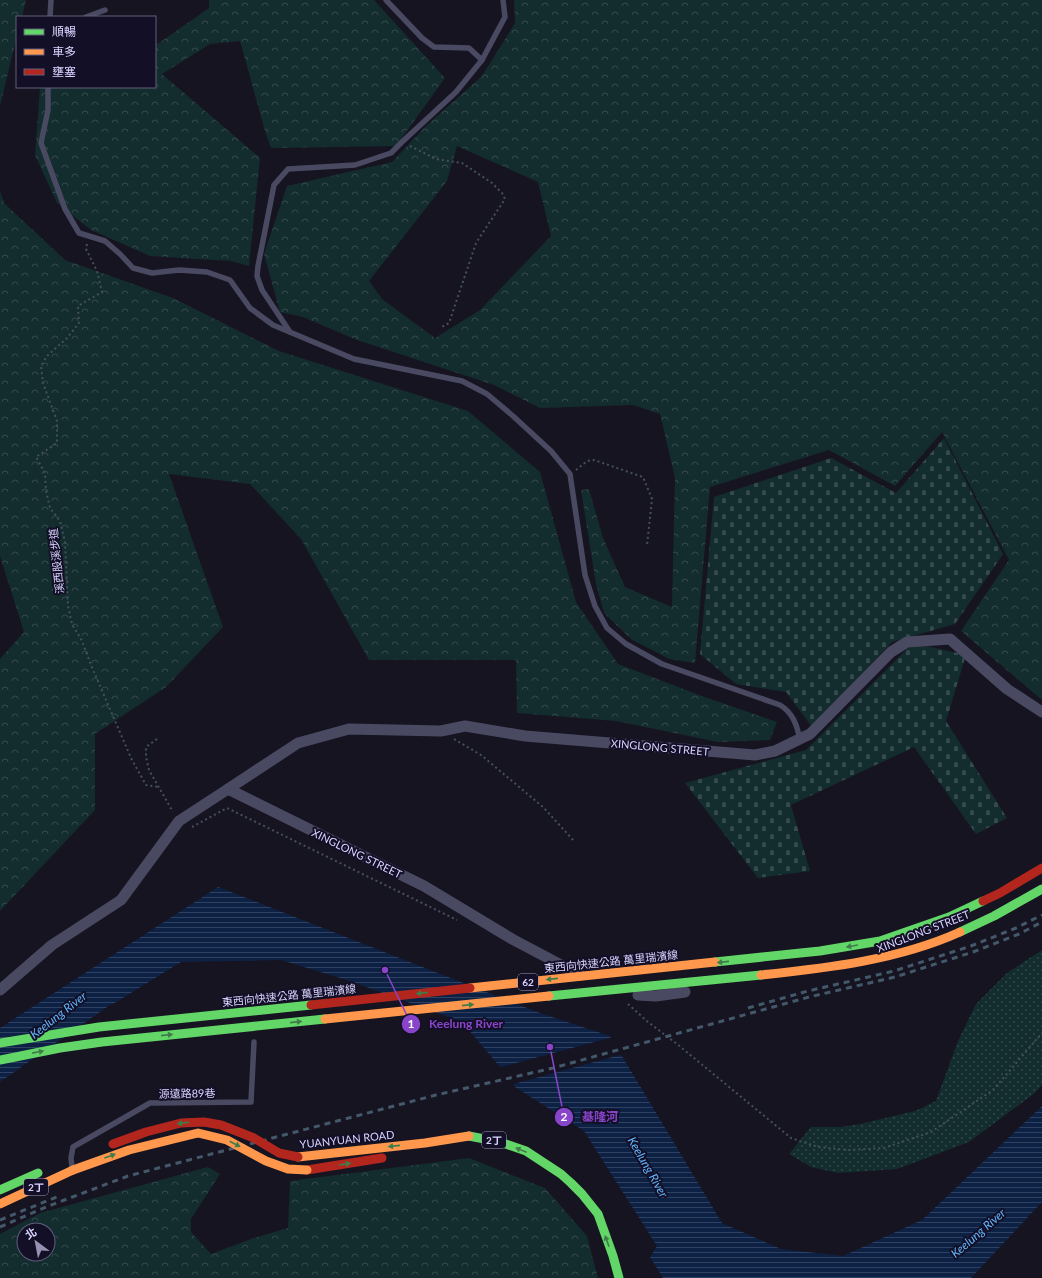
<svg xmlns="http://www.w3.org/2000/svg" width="1042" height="1278" font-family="Lato,'Noto Sans TC',sans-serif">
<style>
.grass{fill:url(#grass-dots)}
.forest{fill:url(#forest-crowns);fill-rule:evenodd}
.cemetery{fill:url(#cemetery-stones)}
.water{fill:url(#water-rules)}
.pier{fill:#161421}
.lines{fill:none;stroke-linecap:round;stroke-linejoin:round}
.path{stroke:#44505f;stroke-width:2;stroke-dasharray:2 3;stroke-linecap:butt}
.lane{stroke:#4a4962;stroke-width:5.5}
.street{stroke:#4a4962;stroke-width:11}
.fast{stroke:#63d668;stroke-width:9}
.slow{stroke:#ff974d;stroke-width:9}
.jam{stroke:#b3261e;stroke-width:9}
.rail{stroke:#43596b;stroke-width:3;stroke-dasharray:6 5;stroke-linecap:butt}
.fast-bridge{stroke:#63d668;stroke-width:9}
.slow-bridge{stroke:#ff974d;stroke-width:9}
.jam-bridge{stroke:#b3261e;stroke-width:9}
.oneway{fill:#3f7c4a}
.labels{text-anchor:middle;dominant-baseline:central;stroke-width:4;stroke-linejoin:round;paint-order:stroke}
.shield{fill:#130f26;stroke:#9e99be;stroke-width:1}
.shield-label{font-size:10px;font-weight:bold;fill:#d9d4ff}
.street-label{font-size:11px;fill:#d9d4ff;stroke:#130f26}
.water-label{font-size:12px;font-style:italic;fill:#62b6ff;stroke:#130f26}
.leader{fill:none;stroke:#8945c9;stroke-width:1.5}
.callout-dot{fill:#8945c9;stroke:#130f26;stroke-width:1.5}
.mark-label{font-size:12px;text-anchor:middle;font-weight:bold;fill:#fff}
.callout-label{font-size:12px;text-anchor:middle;font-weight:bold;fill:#8945c9;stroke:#130f26;stroke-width:4;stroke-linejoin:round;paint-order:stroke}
</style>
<defs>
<pattern id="grass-dots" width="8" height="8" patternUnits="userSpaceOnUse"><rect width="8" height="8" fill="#132c2d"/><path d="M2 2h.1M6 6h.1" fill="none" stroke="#354a4c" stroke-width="1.8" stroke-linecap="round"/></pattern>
<pattern id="forest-crowns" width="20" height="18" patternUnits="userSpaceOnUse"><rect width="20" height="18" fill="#132c2d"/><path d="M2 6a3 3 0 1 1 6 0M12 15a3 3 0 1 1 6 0" fill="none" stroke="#354a4c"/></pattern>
<pattern id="cemetery-stones" width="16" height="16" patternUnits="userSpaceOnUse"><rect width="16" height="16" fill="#132c2d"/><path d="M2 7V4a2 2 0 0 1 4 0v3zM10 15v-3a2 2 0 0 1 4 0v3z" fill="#354a4c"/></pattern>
<pattern id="water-rules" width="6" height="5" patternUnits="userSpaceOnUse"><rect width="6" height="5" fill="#0d2144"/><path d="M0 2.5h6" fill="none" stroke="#304060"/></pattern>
</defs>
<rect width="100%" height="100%" fill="#161421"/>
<!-- grass -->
<polygon class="grass" points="1042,950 1042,1085 1035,1093 969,1142 897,1169 838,1173 811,1167 789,1154 811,1127 841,1127 860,1124 915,1111 936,1101 958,1041 976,1004 1007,973"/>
<!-- forest -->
<g class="forest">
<polygon points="0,0 26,0 22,17 17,17 17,36 0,106"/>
<polygon points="209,0 374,0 445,78 396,146 271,148 265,131 240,41 210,44 162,74 260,158 249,266 231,261 150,256 91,230 57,203 35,155 40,87 155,87 155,44 159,43 209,8"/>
<path d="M 514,0 L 1042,0 L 1042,700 L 961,631 L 1009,560 L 942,432 L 895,486 L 829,450 L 710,487 L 695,663 L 669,659 L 631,639 L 604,613 L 596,584 L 581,490 L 589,489 L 603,538 L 625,587 L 672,607 L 675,478 L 660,414 L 633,405 L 540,408 L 494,385 L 357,340 L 303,317 L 280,312 L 264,254 L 287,186 L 392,162 L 424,128 L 482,76 L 515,23 ZM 457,146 L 538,182 L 551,236 L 480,310 L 435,338 L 382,299 L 369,281 L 447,181 Z"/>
<polygon points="0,191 4,203 65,260 173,298 279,351 468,411 540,472 576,602 618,664 699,695 777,722 770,740 718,742 616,721 517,713 516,660 369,660 301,539 250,484 169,474 223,627 166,687 95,734 95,810 0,911 0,659 24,632 0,556"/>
<path d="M 469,1158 L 545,1188 L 587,1236 L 598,1278 L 0,1278 L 0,1234 L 40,1213 L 208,1167 L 220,1174 L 191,1219 L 191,1232 L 211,1254 L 251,1239 L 288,1228 L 290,1181 ZM 24,1230 L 48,1230 L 48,1254 L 24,1254 Z"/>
</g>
<!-- cemetery -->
<g class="cemetery">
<polygon points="944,438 1003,554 955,624 892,642 812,727 786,692 736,684 700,654 714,497 831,458 896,493"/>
<polygon points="913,643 966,655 946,721 1007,818 976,834 914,747 791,805 810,871 758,878 685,783 806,750"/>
</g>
<!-- water -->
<polygon class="water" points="218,887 540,1013 610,1036 722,1223 781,1249 843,1256 922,1220 1042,1106 1042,1202 971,1278 663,1278 650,1257 657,1246 584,1131 515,1087 500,1067 462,1022 350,981 281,960 181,962 113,1004 110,1005 0,1082 0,1028"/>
<!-- pier -->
<polygon class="pier" points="613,1037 623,1054 510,1085 498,1068"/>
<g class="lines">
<!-- path -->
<g class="path">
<polyline points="410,146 436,159 462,163 492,183 502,193 505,199 476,243 449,323 440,328"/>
<polyline points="87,244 86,249 97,271 102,292 78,306 79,323 67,338 47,356 41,366 43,383 57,421 57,443 36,457 45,473 46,491 50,508 60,521 65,542 68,606 72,624 82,641 91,665 131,758 146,785 159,787"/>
<polyline points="576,470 587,461 594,460 643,477 652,499 647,545"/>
<polyline points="157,739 146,747 146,757 149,770 173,812"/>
<polyline points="454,739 481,755 543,807 574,841"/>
<polyline points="192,827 227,808 457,920"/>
<polyline points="628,1004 648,1022 677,1044 791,1138 818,1147 849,1150 884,1148 931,1132 993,1090 1042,1033"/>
</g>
<!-- lane -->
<g class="lane">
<polyline points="386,0 422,38 434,47 469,48 482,60"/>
<polyline points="50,17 51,0"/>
<polyline points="86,17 105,10"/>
<path d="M 48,87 L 48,110 L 41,143 L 65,209 L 79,233 L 105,241 L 120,254 L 133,268 L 152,273 L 179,270 L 207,272 L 230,280 L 250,308 L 273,325 L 354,359 L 462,381 L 487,394 L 513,416 L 551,451 L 570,474 L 585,575 L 595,606 L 607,628 L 626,644 L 662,664 L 780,705 C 793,713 797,725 800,740"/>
<polyline points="290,332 262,290 257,276 258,266 274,185 288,169 355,165 391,153 402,142 456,92 482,60 505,17 503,0"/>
<polyline points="72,1167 71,1158 73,1147 150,1103 251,1102 254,1042"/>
</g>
<!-- street -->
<g class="street">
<polyline points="228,789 298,743 349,729 441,731 465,726 525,736 755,755 775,751 810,734 891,652 907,642 950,639 1007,689 1042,712"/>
<polyline points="0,990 52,945 121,900 179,821 228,789 424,886 512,939 580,975"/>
<polyline points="638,995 656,996 685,992"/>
</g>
<!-- fast -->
<g class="fast">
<polyline points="469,1136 500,1142 526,1151 561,1174 571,1183 582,1194 598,1214 613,1256 619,1278"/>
<polyline points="0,1190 38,1173"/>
</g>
<!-- slow -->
<g class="slow">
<polyline points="298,1157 425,1143 469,1136"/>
<polyline points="0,1204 73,1170"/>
</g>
<!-- jam -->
<polyline class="jam" points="307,1170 382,1158"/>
<!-- rail -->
<g class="rail">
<polyline points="748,1008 808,991 894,971 971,946 1016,928 1042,915"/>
<polyline points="0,1220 59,1196"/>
<polyline points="0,1227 46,1207 128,1176 436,1095 553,1068 809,997 895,977 973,952 1019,934 1042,922"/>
</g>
<!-- fast-bridge -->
<g class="fast-bridge">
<polyline points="960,932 994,916 1042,889"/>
<polyline points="715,962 820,951 880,941 949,917 983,901"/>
<polyline points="549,996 761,975"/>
<polyline points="0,1043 99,1027 311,1005"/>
<polyline points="0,1060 60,1048 102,1042 325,1019"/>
</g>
<!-- slow-bridge -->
<g class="slow-bridge">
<path d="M 761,975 C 828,968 898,960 960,932"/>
<polyline points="470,988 715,962"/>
<polyline points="325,1019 549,996"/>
<polyline points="73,1170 129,1150 198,1133 227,1140 266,1161 288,1169 307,1170"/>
</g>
<!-- jam-bridge -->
<g class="jam-bridge">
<polyline points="983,901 1000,893 1042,868"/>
<polyline points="311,1005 470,988"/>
<polyline points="113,1144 146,1132 181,1123 204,1122 221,1125 254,1138 279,1153 298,1157"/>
</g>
</g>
<!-- one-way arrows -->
<defs><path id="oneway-solid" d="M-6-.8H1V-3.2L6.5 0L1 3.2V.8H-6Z"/></defs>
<g class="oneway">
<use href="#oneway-solid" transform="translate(852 946) rotate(170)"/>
<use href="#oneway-solid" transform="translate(723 962) rotate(174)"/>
<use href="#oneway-solid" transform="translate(552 979) rotate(174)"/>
<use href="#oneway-solid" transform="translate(422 993) rotate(174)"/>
<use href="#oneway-solid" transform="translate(468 1005) rotate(-6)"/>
<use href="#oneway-solid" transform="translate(296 1022) rotate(-6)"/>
<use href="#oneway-solid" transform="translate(167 1035) rotate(-6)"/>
<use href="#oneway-solid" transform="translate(38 1052) rotate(-11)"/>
<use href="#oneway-solid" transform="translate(183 1123) rotate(172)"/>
<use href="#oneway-solid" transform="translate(235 1144) rotate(27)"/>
<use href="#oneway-solid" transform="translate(394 1146) rotate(174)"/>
<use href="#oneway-solid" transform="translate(521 1150) rotate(-158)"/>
<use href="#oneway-solid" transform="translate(110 1156) rotate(-20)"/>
<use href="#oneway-solid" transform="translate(345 1164) rotate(-9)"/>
<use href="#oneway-solid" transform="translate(607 1241) rotate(-110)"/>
</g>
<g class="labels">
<!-- shield labels -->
<g class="shield">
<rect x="518" y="974" width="20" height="16" rx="3"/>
<rect x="482" y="1132" width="24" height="16" rx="3"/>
<rect x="24" y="1179" width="24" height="16" rx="3"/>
</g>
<g class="shield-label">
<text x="528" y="982">62</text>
<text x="494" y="1140">2丁</text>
<text x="36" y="1187">2丁</text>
</g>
<!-- street labels -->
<g class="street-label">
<text transform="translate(56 561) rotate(-96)">溪西股溪步道</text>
<text transform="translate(660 747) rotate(5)">XINGLONG STREET</text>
<text transform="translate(357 853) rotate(26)">XINGLONG STREET</text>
<text transform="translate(923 931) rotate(-21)">XINGLONG STREET</text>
<text transform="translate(611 961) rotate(-6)">東西向快速公路 萬里瑞濱線</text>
<text transform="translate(289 995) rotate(-6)">東西向快速公路 萬里瑞濱線</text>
<text transform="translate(187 1093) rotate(-1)">源遠路89巷</text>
<text transform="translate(347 1139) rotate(-6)">YUANYUAN ROAD</text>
</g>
<!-- water labels -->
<g class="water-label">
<text transform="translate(58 1015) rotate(-38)">Keelung River</text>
<text transform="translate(648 1167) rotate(60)">Keelung River</text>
<text transform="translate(978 1233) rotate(-41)">Keelung River</text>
</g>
</g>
<!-- callouts -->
<path class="leader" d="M385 970L411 1024M550 1047L564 1117"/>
<g class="callout-dot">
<circle cx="385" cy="970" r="4"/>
<circle cx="550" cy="1047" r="4"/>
<circle cx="411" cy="1024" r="10"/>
<circle cx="564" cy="1117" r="10"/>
</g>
<g class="mark-label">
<text x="411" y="1028">1</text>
<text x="564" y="1121">2</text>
</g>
<g class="callout-label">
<text x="466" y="1028">Keelung River</text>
<text x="600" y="1121">基隆河</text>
</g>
<!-- legend -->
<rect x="16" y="16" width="140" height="72" fill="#130f26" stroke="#625e7d"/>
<rect x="24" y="29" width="20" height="6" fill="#63d668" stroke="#625e7d"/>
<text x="52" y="36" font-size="12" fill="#d9d4ff">順暢</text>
<rect x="24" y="49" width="20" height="6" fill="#ff974d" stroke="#625e7d"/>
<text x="52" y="56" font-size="12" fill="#d9d4ff">車多</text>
<rect x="24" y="69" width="20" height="6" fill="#b3261e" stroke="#625e7d"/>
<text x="52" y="76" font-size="12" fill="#d9d4ff">壅塞</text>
<!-- north arrow -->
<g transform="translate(36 1242) rotate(328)"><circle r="19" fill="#130f26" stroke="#625e7d"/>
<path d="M0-3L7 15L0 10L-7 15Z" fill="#9591b1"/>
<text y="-6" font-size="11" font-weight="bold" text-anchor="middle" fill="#d9d4ff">北</text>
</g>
</svg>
